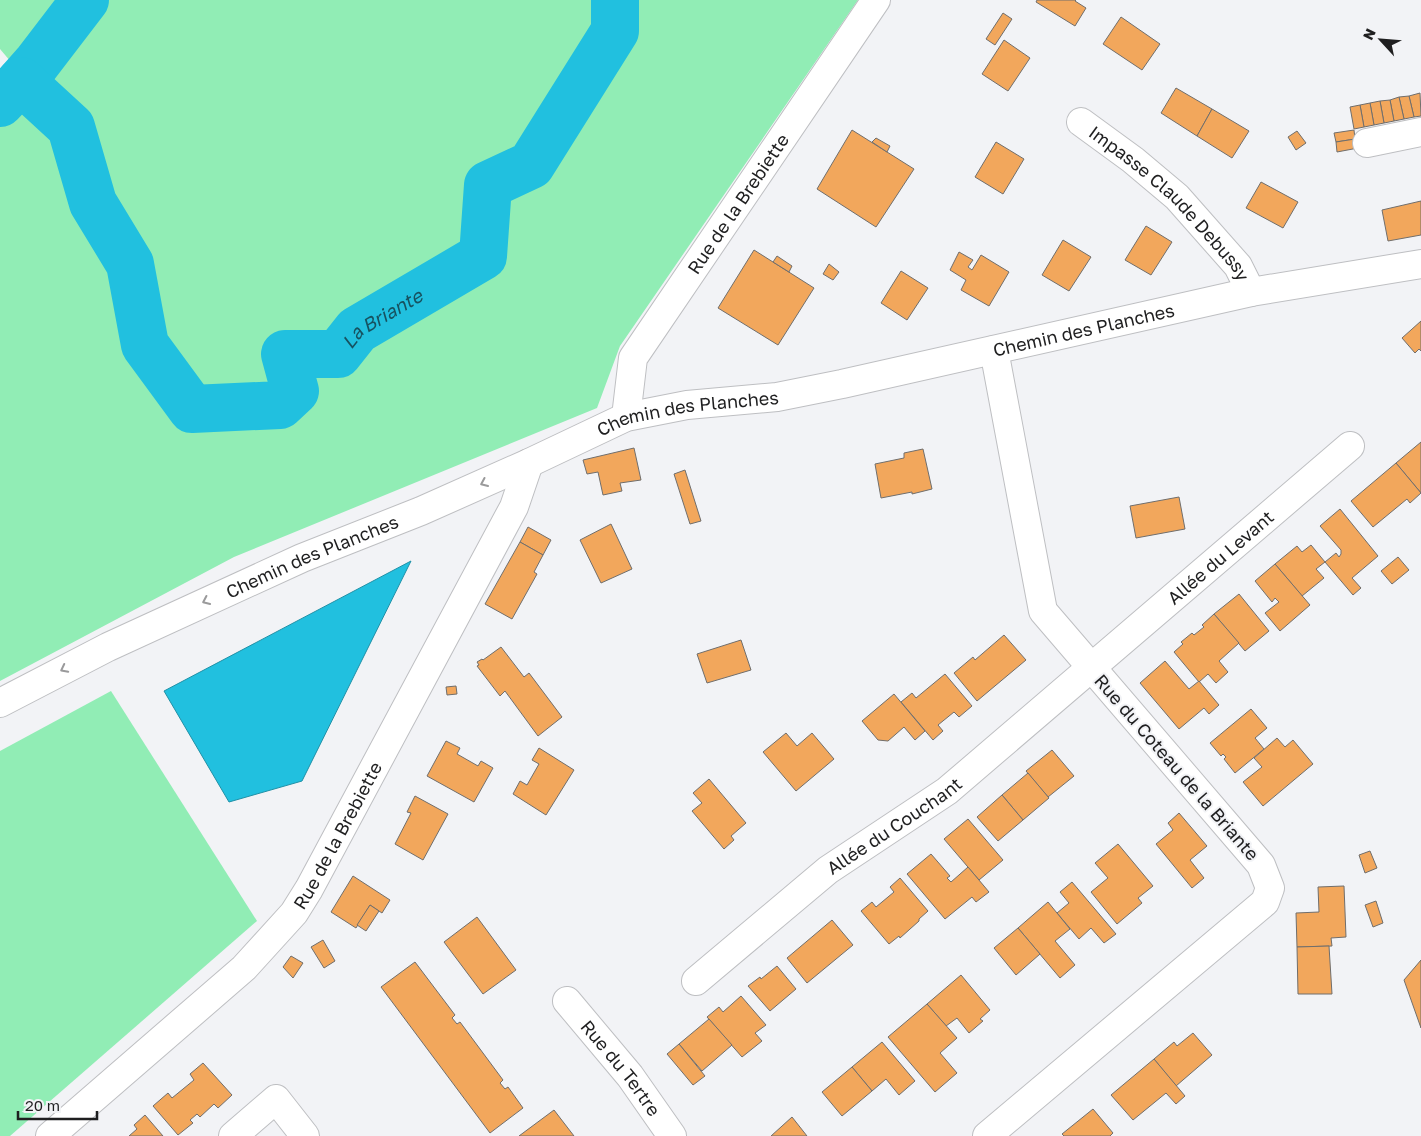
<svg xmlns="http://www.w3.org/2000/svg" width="1421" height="1136" font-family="'Golos Text',sans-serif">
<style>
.green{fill:#91edb5}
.water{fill:#21c0df;stroke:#2090a6}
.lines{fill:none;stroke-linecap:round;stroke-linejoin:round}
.river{stroke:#21c0df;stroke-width:48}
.building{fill:#f2a75c;stroke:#706e6c}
.minor-casing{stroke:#bebfc2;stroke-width:30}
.minor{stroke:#fff;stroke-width:28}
.oneway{stroke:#9a9a9b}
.labels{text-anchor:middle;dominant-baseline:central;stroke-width:4;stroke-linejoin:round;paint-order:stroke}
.street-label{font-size:18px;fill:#1f1f20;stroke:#f2f3f6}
.water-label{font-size:19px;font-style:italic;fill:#175260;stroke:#f2f3f6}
</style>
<rect width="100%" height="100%" fill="#f2f3f6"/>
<!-- green -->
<g class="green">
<polygon points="0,0 62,0 11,62 0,49"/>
<polygon points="76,0 858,0 620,346 597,408 234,557 0,681 0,96"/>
<polygon points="111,691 257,921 10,1136 0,1136 0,751"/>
</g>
<!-- water -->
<polygon class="water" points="411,561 302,781 229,802 164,691"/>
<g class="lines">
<!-- river -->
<g class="river">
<polyline points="21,81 36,64 85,0"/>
<path id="s1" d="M 0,103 L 21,81 L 71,127 L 93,203 L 130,264 L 145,345 L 192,409 L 280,405 L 295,391 L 285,354 L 338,354 L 357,330 L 483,256 L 488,185 L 531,165 L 615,31 L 615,0"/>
</g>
</g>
<!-- building -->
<g class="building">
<polygon points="1037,0 1076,0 1075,1 1086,8 1075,26 1036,2"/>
<polygon points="1003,13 1012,19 995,45 986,39"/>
<polygon points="1121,17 1160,44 1142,70 1103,44"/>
<polygon points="1004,40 1030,58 1008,91 982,74"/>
<polygon points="1176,88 1212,109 1197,136 1161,113"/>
<polygon points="1420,93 1421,116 1414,117 1409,96"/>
<polygon points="1409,96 1414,117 1404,119 1399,97"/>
<polygon points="1399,97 1404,119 1394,121 1390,100"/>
<polygon points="1390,100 1394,121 1384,123 1380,101"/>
<polygon points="1380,101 1384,123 1374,125 1370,103"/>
<polygon points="1370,103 1374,125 1364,127 1360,105"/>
<polygon points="1360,105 1364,127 1354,129 1350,107"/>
<polygon points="1212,109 1249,131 1232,158 1197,136"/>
<polygon points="852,130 914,169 876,227 817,189"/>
<polygon points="1354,130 1355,139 1336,142 1334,133"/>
<polygon points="1297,131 1306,143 1296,150 1288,137"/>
<polygon points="876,138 890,146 887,152 872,142"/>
<polygon points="1355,139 1358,148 1337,152 1336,142"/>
<polygon points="996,142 1024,159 1003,194 975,177"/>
<polygon points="1261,182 1298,202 1283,228 1246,208"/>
<polygon points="1421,201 1421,235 1388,241 1382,210"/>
<polygon points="1146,226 1172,242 1151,275 1125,260"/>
<polygon points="1063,240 1091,257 1069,291 1042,275"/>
<polygon points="754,250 814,288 778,345 718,308"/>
<polygon points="959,252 973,260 968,267 972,270 981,255 1009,272 989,306 961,290 966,280 950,270"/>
<polygon points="777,256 792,266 789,272 773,262"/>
<polygon points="829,264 839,272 833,280 823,274"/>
<polygon points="901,271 928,288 907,320 881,303"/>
<polygon points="1421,321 1421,351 1419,349 1415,353 1402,338"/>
<polygon points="1421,442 1421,493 1396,463"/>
<polygon points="634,448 641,480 620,483 622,491 603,495 598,472 587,474 583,460"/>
<polygon points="923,449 932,489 912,494 912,492 881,498 875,464 904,458 904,453"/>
<polygon points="1396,463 1421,493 1410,503 1407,499 1373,527 1351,501"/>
<polygon points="685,470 701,521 690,524 674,474"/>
<polygon points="1179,497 1185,529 1136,538 1130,506"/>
<polygon points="1340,509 1378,556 1352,578 1361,588 1353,595 1325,562 1336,553 1339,557 1341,554 1341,550 1320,526"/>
<polygon points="611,524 632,569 601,583 580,540"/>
<polygon points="528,527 551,540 543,555 520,542"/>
<polygon points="520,542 543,555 534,572 537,574 512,619 485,604"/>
<polygon points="1311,545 1325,562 1316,569 1324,578 1302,596 1275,564 1297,546 1302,552"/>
<polygon points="1398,557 1409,570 1392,584 1381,571"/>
<polygon points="1275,564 1310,605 1280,631 1265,613 1279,602 1275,598 1272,602 1255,581"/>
<polygon points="1239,594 1269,631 1245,651 1214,614"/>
<polygon points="1214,614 1239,643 1219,661 1228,672 1216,683 1208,674 1199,682 1174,652 1183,644 1181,642 1192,633 1194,635 1204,627 1202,625"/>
<polygon points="1004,635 1026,660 977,701 954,673 973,657 975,660"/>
<polygon points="741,640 751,670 707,683 697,654"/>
<polygon points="501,647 524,677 529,673 562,717 538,736 505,691 500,696 477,666 479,665 477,662 482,659 483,660"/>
<polygon points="1165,661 1189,689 1199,681 1219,705 1209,714 1204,708 1179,729 1140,683"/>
<polygon points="945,674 972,706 959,717 954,712 938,725 943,731 933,740 901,702 912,693 916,698"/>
<polygon points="456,686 457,694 447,695 446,687"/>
<polygon points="894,694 925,731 915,740 904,727 888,741 878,740 862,721"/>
<polygon points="1251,709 1267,728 1255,738 1264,749 1235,773 1224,759 1226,757 1223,754 1221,756 1210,743"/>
<polygon points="786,733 797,746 812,733 834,759 796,791 763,752"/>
<polygon points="1277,738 1285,747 1293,740 1313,764 1263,806 1243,782 1262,767 1254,758"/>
<polygon points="446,741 460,748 457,754 478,766 481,761 493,768 474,802 427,776"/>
<polygon points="539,748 574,770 546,815 513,794 520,781 527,785 539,764 532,760"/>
<polygon points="1052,750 1074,776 1048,797 1026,771"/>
<polygon points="1028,773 1049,798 1023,820 1002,795"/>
<polygon points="709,779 746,823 731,836 734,840 724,849 692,811 702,803 693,793"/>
<polygon points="1002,795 1023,820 998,841 977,817"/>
<polygon points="415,796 448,814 423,860 395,844 411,813 407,812"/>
<polygon points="1179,813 1207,846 1190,860 1204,878 1192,888 1156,844 1173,830 1168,823"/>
<polygon points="968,819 1003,860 979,880 944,839"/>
<polygon points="1118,844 1153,886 1138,898 1142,903 1117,924 1091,892 1108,878 1095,863"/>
<polygon points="1370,851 1377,868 1365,873 1359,855"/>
<polygon points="931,854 950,876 947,878 951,882 968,867 989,892 976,902 972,897 945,919 907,874"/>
<polygon points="353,876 390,900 382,913 370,905 356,928 331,912"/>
<polygon points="900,878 928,911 919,919 919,921 900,938 899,936 889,944 861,911 872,902 876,907 894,892 890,887"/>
<polygon points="1072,882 1116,934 1104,943 1091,928 1079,939 1057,913 1069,903 1060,892"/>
<polygon points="1344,886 1346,937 1331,938 1332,946 1297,947 1296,913 1319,912 1318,887"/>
<polygon points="1376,901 1383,923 1373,927 1365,905"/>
<polygon points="1048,902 1070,929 1055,941 1075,965 1060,978 1018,928"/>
<polygon points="370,905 379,911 366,931 357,925"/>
<polygon points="477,917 516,970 483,994 444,942"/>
<polygon points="832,920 853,945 807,983 787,958"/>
<polygon points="1018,928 1040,954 1016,975 994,948"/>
<polygon points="323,940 335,961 324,968 311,947"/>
<polygon points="1329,946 1332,994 1298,994 1297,947"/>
<polygon points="291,956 303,963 293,978 283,967"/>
<polygon points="1421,960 1421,1028 1404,980"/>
<polygon points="415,962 455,1015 452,1018 457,1024 460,1022 503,1080 500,1083 505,1089 508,1087 523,1108 490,1133 381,987"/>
<polygon points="777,966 796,989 770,1011 748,986 760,977 761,979"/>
<polygon points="961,975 990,1010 980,1019 983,1021 969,1033 957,1018 946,1026 927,1004"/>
<polygon points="741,996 766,1025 755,1033 762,1041 742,1057 707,1017 719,1007 723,1012"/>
<polygon points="927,1004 957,1038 940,1053 957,1073 935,1092 888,1037"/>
<polygon points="709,1019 732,1045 702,1071 679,1044"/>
<polygon points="1193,1033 1212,1055 1176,1086 1154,1059 1174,1042 1177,1046"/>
<polygon points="882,1042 915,1081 899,1095 886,1079 872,1091 852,1067"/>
<polygon points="679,1044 705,1076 693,1085 667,1054"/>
<polygon points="1154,1059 1185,1096 1176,1104 1166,1093 1133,1120 1111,1095"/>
<polygon points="203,1063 232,1095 218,1108 214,1104 200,1117 197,1114 190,1120 193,1123 178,1135 153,1106 168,1093 172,1098 194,1080 190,1074"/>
<polygon points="852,1067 872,1091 842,1116 822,1092"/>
<polygon points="1093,1109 1113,1133 1110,1136 1064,1136 1062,1134"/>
<polygon points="554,1110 574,1136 519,1136"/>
<polygon points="145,1115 163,1136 129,1136 137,1129 134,1125"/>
<polygon points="792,1117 807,1136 771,1136"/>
</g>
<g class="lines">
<!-- minor casing -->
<g class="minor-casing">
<g id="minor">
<path id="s2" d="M 1081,122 L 1133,160 L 1177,197 L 1238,266 L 1251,292"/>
<polyline points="1367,143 1421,132"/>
<path id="s3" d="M 626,417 L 633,358 L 876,0"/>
<path id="s4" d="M 0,703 L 108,647 L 302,558 L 421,511 L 529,463 L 626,417 L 687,405 L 777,397 L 842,384 L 1251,292 L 1421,264"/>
<path id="s5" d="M 696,981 L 828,870 L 947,791 L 1350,446"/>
<path id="s6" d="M 567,1001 L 630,1076 L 672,1136"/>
<path id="s7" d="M 50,1136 L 244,968 L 294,913 L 309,889 L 514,507 L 529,463"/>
<polyline points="233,1136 276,1099 305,1136"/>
<polyline points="987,1136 1265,902 1270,888 1261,865 1043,611 994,350"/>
</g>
</g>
<!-- minor -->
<use href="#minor" class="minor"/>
</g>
<!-- one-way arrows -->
<defs><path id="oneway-chevron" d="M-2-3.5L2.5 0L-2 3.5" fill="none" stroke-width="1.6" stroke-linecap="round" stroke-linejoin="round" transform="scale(1.25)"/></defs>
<g class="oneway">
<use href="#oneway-chevron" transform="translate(484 483) rotate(156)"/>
<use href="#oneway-chevron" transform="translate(206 601) rotate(155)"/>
<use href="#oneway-chevron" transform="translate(64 669) rotate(153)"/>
</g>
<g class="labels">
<!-- street labels -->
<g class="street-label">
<text stroke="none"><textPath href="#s3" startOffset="246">Rue de la Brebiette</textPath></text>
<text stroke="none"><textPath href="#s2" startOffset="121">Impasse Claude Debussy</textPath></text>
<text stroke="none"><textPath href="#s4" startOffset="1155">Chemin des Planches</textPath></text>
<text stroke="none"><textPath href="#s4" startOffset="750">Chemin des Planches</textPath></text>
<text stroke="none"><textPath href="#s4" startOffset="345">Chemin des Planches</textPath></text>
<text stroke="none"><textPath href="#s5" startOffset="675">Allée du Levant</textPath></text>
<text transform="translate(1177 767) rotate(49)">Rue du Coteau de la Briante</text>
<text stroke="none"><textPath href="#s5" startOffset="252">Allée du Couchant</textPath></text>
<text stroke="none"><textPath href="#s7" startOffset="420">Rue de la Brebiette</textPath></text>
<text stroke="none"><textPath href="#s6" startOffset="86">Rue du Tertre</textPath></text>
</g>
<!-- water labels -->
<g class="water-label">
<text stroke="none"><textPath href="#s1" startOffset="668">La Briante</textPath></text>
</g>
</g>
<!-- north arrow -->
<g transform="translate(1381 40) rotate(296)" stroke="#f2f3f6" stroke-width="4" paint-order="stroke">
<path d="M0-4L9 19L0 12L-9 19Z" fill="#1f1f20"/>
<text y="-8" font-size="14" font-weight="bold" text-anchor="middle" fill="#1f1f20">N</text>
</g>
<!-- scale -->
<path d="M18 1111v8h79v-8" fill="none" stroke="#1f1f20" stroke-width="2.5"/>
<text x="25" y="1111" font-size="15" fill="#1f1f20" stroke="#f2f3f6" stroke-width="4" paint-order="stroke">20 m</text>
</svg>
